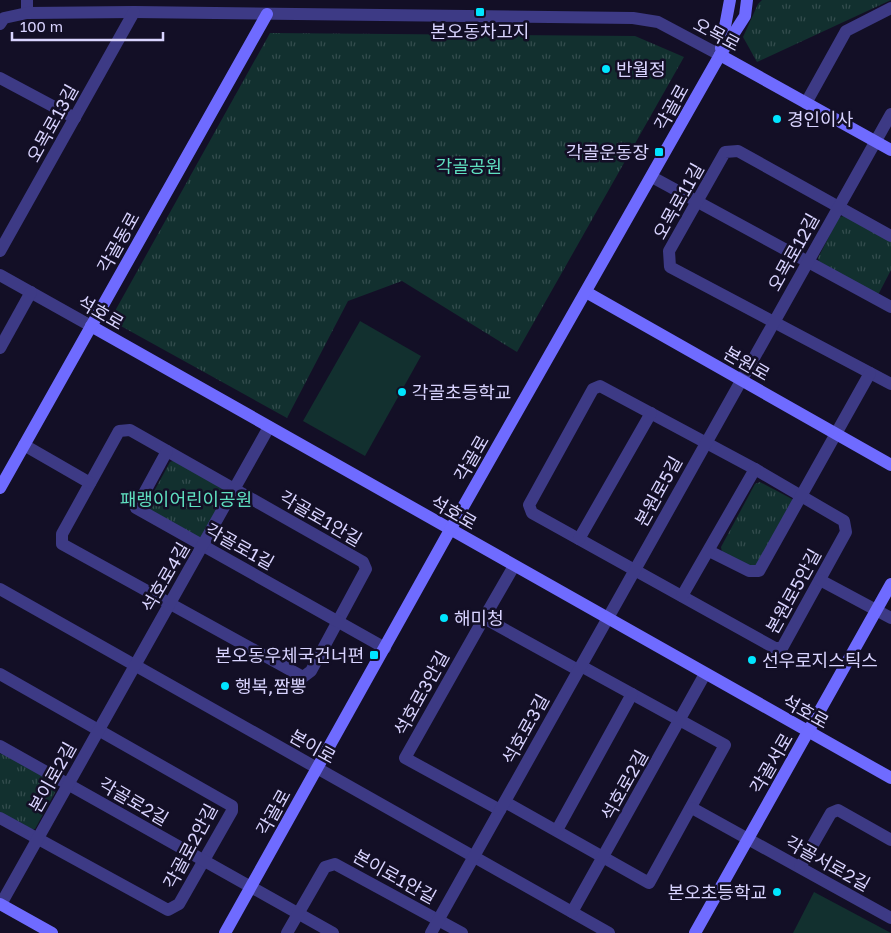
<svg xmlns="http://www.w3.org/2000/svg" width="891" height="933" font-family="'Golos Text','Noto Sans KR',sans-serif">
<style>
.park{fill:url(#park-tufts)}
.pitch{fill:#12302f}
.lines{fill:none;stroke-linecap:round;stroke-linejoin:round}
.street{stroke:#3d3a85;stroke-width:12}
.secondary{stroke:#6f6bff;stroke-width:12}
.poi-dot{fill:#00e5ff;stroke:#130f26;stroke-width:2}
.labels{text-anchor:middle;dominant-baseline:central;stroke-width:5;stroke-linejoin:round;paint-order:stroke}
.poi-label{font-size:18px;fill:#d9d4ff;stroke:#130f26;text-anchor:start}
.street-label{font-size:18px;fill:#d9d4ff;stroke:#130f26}
.park-label{font-size:18px;fill:#5fe0c0;stroke:#130f26}
</style>
<defs>
<pattern id="park-tufts" width="24" height="20" patternUnits="userSpaceOnUse" patternTransform="scale(1.25)"><rect width="24" height="20" fill="#12302f"/><path d="M3 7l-1-3M5 7V3M7 7l1-3M15 17l-1-3M17 17v-4M19 17l1-3" fill="none" stroke="#344d4e"/></pattern>
</defs>
<rect width="100%" height="100%" fill="#130f26"/>
<!-- park -->
<g class="park">
<polygon points="762,0 891,0 757,62 743,37 758,4"/>
<polygon points="270,33 635,36 684,57 517,352 402,281 348,301 287,418 110,320"/>
<polygon points="844,216 891,241 891,270 878,295 819,263 818,258 839,217"/>
<polygon points="175,460 225,487 227,492 203,536 198,538 147,511 146,506 170,462"/>
<polygon points="760,482 792,499 793,504 754,570 722,552 721,547 755,484"/>
<polygon points="2,753 56,782 58,787 35,829 30,830 0,814 0,754"/>
</g>
<!-- pitch -->
<g class="pitch">
<polygon points="360,321 421,356 365,456 303,421"/>
<polygon points="814,892 891,933 793,933"/>
</g>
<g class="lines">
<!-- street -->
<g class="street">
<polyline points="27,13 27,0"/>
<polyline points="0,24 4,18 27,13 134,12 633,18 658,22 720,55"/>
<polyline points="0,78 75,118"/>
<polyline points="806,103 846,31 891,8"/>
<polyline points="652,177 891,307"/>
<polyline points="891,236 738,151 725,152 669,251 670,267 891,384"/>
<polyline points="0,251 134,12"/>
<polyline points="0,275 91,326"/>
<polyline points="0,348 31,292"/>
<polygon points="600,386 755,469 844,521 846,532 782,648 775,648 532,513 529,505 593,389"/>
<polygon points="130,430 363,562 366,569 311,671 303,677 62,544 62,534 119,431"/>
<polyline points="24,445 90,483"/>
<polyline points="167,451 136,508 385,648"/>
<polyline points="579,539 651,413"/>
<polyline points="709,551 749,571 759,571 870,373"/>
<polyline points="820,580 891,618"/>
<polyline points="0,589 609,933"/>
<polyline points="682,596 755,469"/>
<polyline points="484,618 514,566"/>
<polyline points="0,674 232,806 232,811 179,904 168,910 0,818"/>
<polyline points="0,746 333,933"/>
<polyline points="505,802 649,883 725,745 581,666"/>
<polyline points="692,808 891,918"/>
<polyline points="500,810 405,758 484,618 578,670"/>
<polyline points="557,830 632,694"/>
<polyline points="800,867 831,813 838,810 891,840"/>
<polyline points="1,904 269,427"/>
<polyline points="572,912 705,674"/>
<polyline points="287,933 325,867 335,864 462,933"/>
<polyline points="431,933 891,114"/>
</g>
<!-- secondary -->
<g class="secondary">
<polyline points="721,48 730,0"/>
<polyline points="720,55 891,150"/>
<polyline points="586,292 891,465"/>
<polyline points="91,326 891,778"/>
<polyline points="0,488 267,14"/>
<polyline points="0,904 52,933"/>
<polyline points="225,933 450,530 720,55 745,16 747,0"/>
<polyline points="695,933 891,584"/>
</g>
</g>
<!-- markers -->
<g class="poi-dot">
<rect x="475" y="7" width="10" height="10" rx="2.5"/>
<circle cx="606" cy="69" r="5"/>
<circle cx="777" cy="119" r="5"/>
<rect x="654" y="147" width="10" height="10" rx="2.5"/>
<circle cx="402" cy="392" r="5"/>
<circle cx="444" cy="618" r="5"/>
<rect x="369" y="650" width="10" height="10" rx="2.5"/>
<circle cx="752" cy="660" r="5"/>
<circle cx="225" cy="686" r="5"/>
<circle cx="777" cy="892" r="5"/>
</g>
<g class="labels">
<!-- poi labels -->
<g class="poi-label">
<text x="480" y="31" text-anchor="middle">본오동차고지</text>
<text x="616" y="69">반월정</text>
<text x="787" y="119">경인이사</text>
<text x="649" y="152" text-anchor="end">각골운동장</text>
<text x="412" y="392">각골초등학교</text>
<text x="454" y="618">해미청</text>
<text x="364" y="655" text-anchor="end">본오동우체국건너편</text>
<text x="762" y="660">선우로지스틱스</text>
<text x="235" y="686">행복,짬뽕</text>
<text x="767" y="892" text-anchor="end">본오초등학교</text>
</g>
<!-- street labels -->
<g class="street-label">
<text transform="translate(717 34) rotate(28)">오목로</text>
<text transform="translate(671 107) rotate(-61)">각골로</text>
<text transform="translate(52 123) rotate(-61)">오목로13길</text>
<text transform="translate(678 201) rotate(-61)">오목로11길</text>
<text transform="translate(118 242) rotate(-61)">각골동로</text>
<text transform="translate(793 252) rotate(-61)">오목로12길</text>
<text transform="translate(101 312) rotate(30)">석호로</text>
<text transform="translate(747 363) rotate(30)">본원로</text>
<text transform="translate(471 458) rotate(-60)">각골로</text>
<text transform="translate(658 491) rotate(-61)">본원로5길</text>
<text transform="translate(454 512) rotate(30)">석호로</text>
<text transform="translate(321 518) rotate(30)">각골로1안길</text>
<text transform="translate(240 546) rotate(29)">각골로1길</text>
<text transform="translate(165 577) rotate(-60)">석호로4길</text>
<text transform="translate(793 591) rotate(-61)">본원로5안길</text>
<text transform="translate(421 693) rotate(-61)">석호로3안길</text>
<text transform="translate(806 711) rotate(29)">석호로</text>
<text transform="translate(525 729) rotate(-61)">석호로3길</text>
<text transform="translate(313 746) rotate(29)">본이로</text>
<text transform="translate(771 763) rotate(-60)">각골서로</text>
<text transform="translate(52 777) rotate(-61)">본이로2길</text>
<text transform="translate(624 785) rotate(-61)">석호로2길</text>
<text transform="translate(134 801) rotate(30)">각골로2길</text>
<text transform="translate(273 812) rotate(-61)">각골로</text>
<text transform="translate(190 846) rotate(-62)">각골로2안길</text>
<text transform="translate(828 863) rotate(29)">각골서로2길</text>
<text transform="translate(395 876) rotate(29)">본이로1안길</text>
</g>
<!-- park labels -->
<g class="park-label">
<text x="469" y="166">각골공원</text>
<text x="186" y="499">패랭이어린이공원</text>
</g>
</g>
<!-- scale -->
<path d="M12 32v8h151v-8" fill="none" stroke="#d9d4ff" stroke-width="2.5"/>
<text x="20" y="32" font-size="15" fill="#d9d4ff" stroke="#130f26" stroke-width="4" paint-order="stroke">100 m</text>
</svg>
